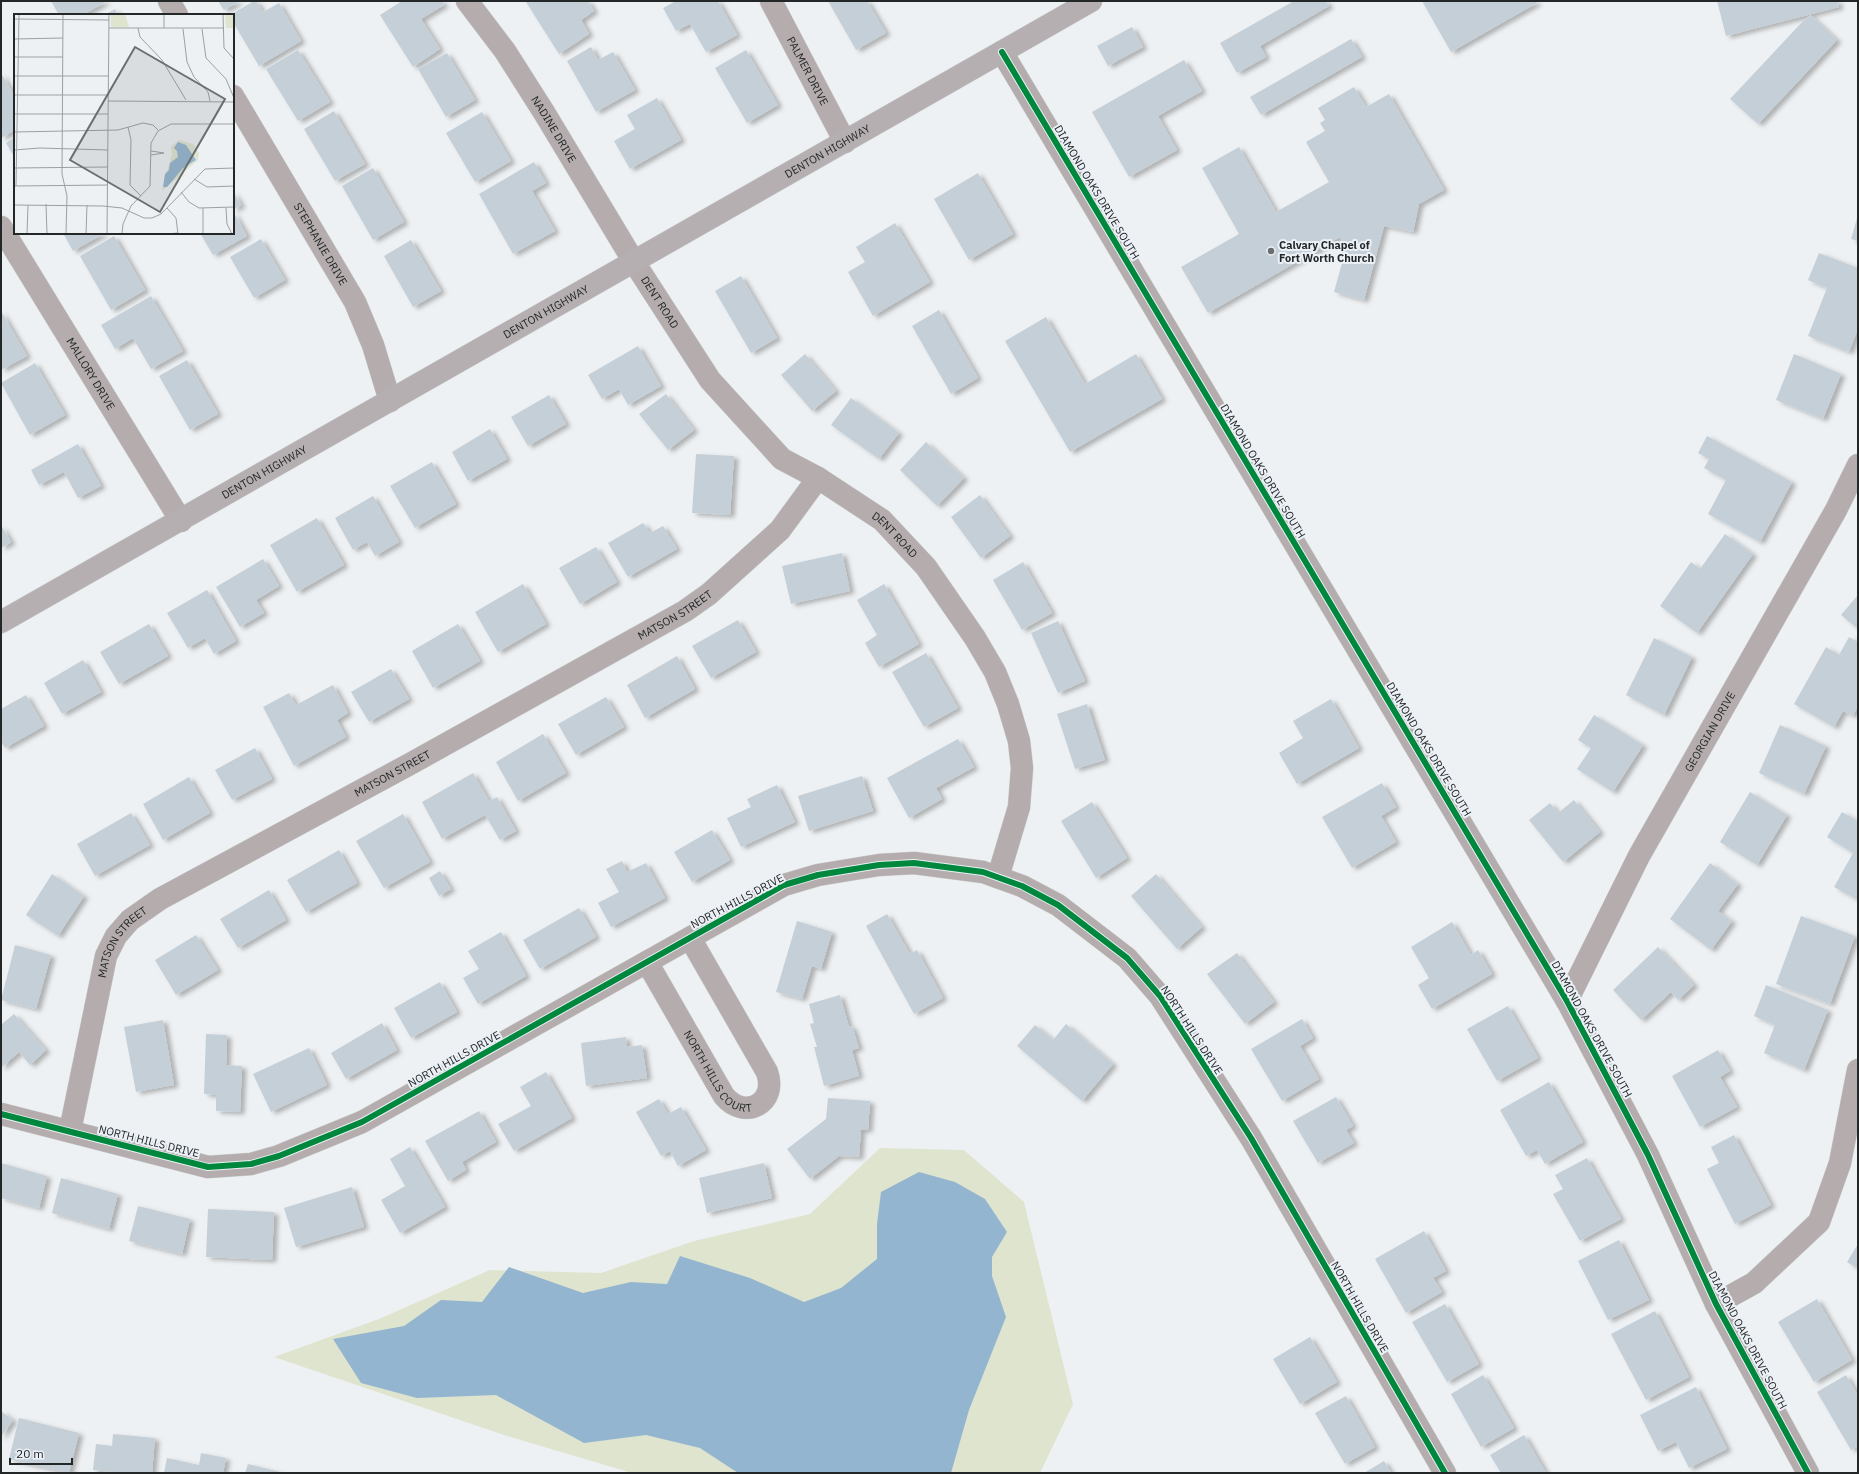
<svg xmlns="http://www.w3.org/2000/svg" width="1859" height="1474" font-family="'IBM Plex Sans',sans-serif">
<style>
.green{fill:#dfe4cf}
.water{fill:#94b5cf}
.building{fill:#c5cfd7;filter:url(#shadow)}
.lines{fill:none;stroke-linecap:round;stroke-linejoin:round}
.minor-casing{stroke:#cacdce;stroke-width:23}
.primary-casing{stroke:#cacdce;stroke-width:23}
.minor{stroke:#b4acad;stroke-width:22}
.primary{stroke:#b6afb1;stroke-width:22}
.cycleway-casing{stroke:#ebf1f6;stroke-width:8}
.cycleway{stroke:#00873e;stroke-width:6}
.poi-dot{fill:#6b6e6f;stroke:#ebf1f6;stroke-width:1.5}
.labels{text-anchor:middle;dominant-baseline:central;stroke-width:4;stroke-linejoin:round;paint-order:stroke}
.street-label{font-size:11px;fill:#242728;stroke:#ebf1f6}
.poi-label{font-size:11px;font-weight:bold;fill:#242728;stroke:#ebf1f6;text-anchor:start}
.inset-road{fill:none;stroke:#9da0a2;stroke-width:1}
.view{fill:#6b6e6f;fill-opacity:0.15;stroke:#6b6e6f;stroke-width:2}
.inset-edge{fill:none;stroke:#242728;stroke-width:2}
</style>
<defs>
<filter id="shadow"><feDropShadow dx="4.5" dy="2.5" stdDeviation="2" flood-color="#0004"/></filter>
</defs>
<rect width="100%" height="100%" fill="#eef1f3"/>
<!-- green -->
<polygon class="green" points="880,1148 964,1150 1024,1202 1073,1404 1040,1473 632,1473 504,1435 274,1357 379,1319 490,1270 601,1273 694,1241 810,1214"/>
<!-- water -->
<polygon class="water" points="919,1172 955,1182 985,1199 1007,1232 992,1257 992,1276 1006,1317 969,1410 951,1473 738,1473 700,1448 646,1435 584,1443 496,1395 417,1398 361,1383 333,1339 404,1326 441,1300 482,1302 509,1267 583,1293 631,1282 667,1284 680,1256 750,1278 804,1302 841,1288 877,1259 877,1224 881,1192"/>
<!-- building -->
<g class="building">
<polygon points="51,1 107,1 83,15 59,15"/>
<polygon points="218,1 240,1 224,10"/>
<polygon points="254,1 256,1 263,12 279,3 301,41 259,66 233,22 233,15 230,15"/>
<polygon points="402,1 442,1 444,5 421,19 440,49 413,67 380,15"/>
<polygon points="588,1 594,11 581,20 589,34 559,54 526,2"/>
<polygon points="676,1 718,1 737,35 706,52 690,24 676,31 663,8"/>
<polygon points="828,1 867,1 886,33 856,50"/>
<polygon points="1294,1 1326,1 1329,6 1260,46 1266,57 1237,73 1220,43"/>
<polygon points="1422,1 1536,1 1537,3 1451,52"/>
<polygon points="1717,1 1838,1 1839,7 1726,36"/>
<polygon points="115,9 118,15 104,15"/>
<polygon points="1810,15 1837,40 1758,124 1730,99 1805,19 1806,20"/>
<polygon points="1132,27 1143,47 1108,66 1097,46"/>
<polygon points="1351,39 1362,57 1261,115 1250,97"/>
<polygon points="591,47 598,60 613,52 635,90 596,112 567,61"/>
<polygon points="298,50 330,102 298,121 266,69"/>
<polygon points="746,50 778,105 747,123 715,68"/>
<polygon points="447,53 475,100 446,117 418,69"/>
<polygon points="1184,60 1202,91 1158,116 1177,150 1129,177 1092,112"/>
<polygon points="1,73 15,97 15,130 1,138"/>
<polygon points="1354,87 1366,107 1389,94 1444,190 1419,204 1413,232 1384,226 1364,300 1334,292 1346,248 1340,237 1208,313 1181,267 1239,234 1202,168 1239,147 1276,212 1329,182 1306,142 1325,131 1320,123 1325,120 1318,108"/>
<polygon points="657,98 681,140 630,169 614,141 635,129 627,115"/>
<polygon points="334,111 365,164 335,181 304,129"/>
<polygon points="482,112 511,161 475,182 446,133"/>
<polygon points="15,137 15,158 6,143"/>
<polygon points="534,162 546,183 532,191 555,231 513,254 479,194"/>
<polygon points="373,168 404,222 373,240 342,186"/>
<polygon points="978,173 1013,234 969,260 934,199"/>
<polygon points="233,191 241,205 233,210"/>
<polygon points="233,211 247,236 213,255 200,233 233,233"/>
<polygon points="1858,215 1858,241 1851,239"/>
<polygon points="895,223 930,282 873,316 848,272 865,262 856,247"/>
<polygon points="63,233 105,233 73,251"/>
<polygon points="114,236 145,290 111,310 80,256"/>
<polygon points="261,239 285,280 254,298 230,257"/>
<polygon points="411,240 441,291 413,307 384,256"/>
<polygon points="1819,253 1858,268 1858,329 1849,352 1808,336 1827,288 1808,280"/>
<polygon points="741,276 777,338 751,353 715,291"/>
<polygon points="151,296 183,351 151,369 133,338 115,349 101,325"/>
<polygon points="939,310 978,378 951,394 912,326"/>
<polygon points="1,311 27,356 1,370"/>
<polygon points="1046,317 1085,384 1136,354 1162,399 1070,452 1005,341"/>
<polygon points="638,346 661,386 628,405 619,389 602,399 588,375"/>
<polygon points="805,354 836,391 812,411 781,375"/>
<polygon points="1794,354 1841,374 1823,419 1776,400"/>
<polygon points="187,360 218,414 190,430 159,376"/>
<polygon points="35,363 65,415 30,435 1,383"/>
<polygon points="666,394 694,430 668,450 639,414"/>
<polygon points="549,395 566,424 528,446 511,417"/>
<polygon points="851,398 899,433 879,459 831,425"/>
<polygon points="490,429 507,459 468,481 452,452"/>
<polygon points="1707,436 1792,482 1760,542 1708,514 1726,480 1704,468 1709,459 1698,453"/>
<polygon points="926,442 964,478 937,506 900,470"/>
<polygon points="78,444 101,486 78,498 64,472 39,485 31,470"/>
<polygon points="696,454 734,456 730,515 692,513"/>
<polygon points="432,462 456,504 415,528 390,486"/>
<polygon points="980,495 1010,536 981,558 951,517"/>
<polygon points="373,496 399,542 375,556 367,542 353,550 335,518"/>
<polygon points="317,518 344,565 297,592 270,545"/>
<polygon points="643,523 650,533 663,526 677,549 628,577 608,543"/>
<polygon points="1,525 11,542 1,548"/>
<polygon points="1725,534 1753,554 1697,633 1660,606 1691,562 1700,569"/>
<polygon points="596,547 617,582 580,604 559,568"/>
<polygon points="842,553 850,591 791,604 782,566"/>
<polygon points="263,559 279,586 256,600 264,613 240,627 216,587"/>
<polygon points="1023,562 1052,613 1022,630 993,580"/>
<polygon points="523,584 546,624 498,652 475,612"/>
<polygon points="884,584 919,644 879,667 865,643 877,635 857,600"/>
<polygon points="207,590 236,641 214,654 205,638 188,648 167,613"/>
<polygon points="1858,595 1858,629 1841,615"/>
<polygon points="738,620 756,652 711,678 692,646"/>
<polygon points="1058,621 1085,681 1058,693 1031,633"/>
<polygon points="149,624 168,656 119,684 100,652"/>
<polygon points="458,624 480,661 433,688 412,651"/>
<polygon points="1849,637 1858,642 1858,706 1853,716 1843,711 1834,727 1794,704 1826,647 1839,655"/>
<polygon points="1654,638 1692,657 1664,715 1626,695"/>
<polygon points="926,653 958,708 924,727 892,672"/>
<polygon points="677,656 695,689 645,718 627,685"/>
<polygon points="83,660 101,692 62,714 44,683"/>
<polygon points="391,669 409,699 369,722 351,692"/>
<polygon points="333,685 348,713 337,720 346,737 294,766 263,707 289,693 296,705"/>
<polygon points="26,695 44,726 5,748 1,741 1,709"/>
<polygon points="606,697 624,727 576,755 558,724"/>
<polygon points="1331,699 1359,748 1297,784 1279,753 1303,738 1293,721"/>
<polygon points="1087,704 1105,760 1075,769 1057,714"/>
<polygon points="1594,715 1643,745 1613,792 1577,769 1591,748 1578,740"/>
<polygon points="1780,725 1826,746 1804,794 1759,773"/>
<polygon points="543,734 566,773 518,801 496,762"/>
<polygon points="958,739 974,767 936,788 942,799 909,818 887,778"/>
<polygon points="255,748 272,779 232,800 215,770"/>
<polygon points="473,773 489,801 497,797 516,831 500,840 485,815 442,839 422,802"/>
<polygon points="862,776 873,811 809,831 798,796"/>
<polygon points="189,777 210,813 163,840 143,804"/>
<polygon points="1382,783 1396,807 1381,816 1396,842 1352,868 1322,817"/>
<polygon points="777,785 795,822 741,847 727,818 751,807 747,799"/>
<polygon points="1750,792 1787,815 1757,865 1720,842"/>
<polygon points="1574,800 1600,832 1563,862 1529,820 1550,803 1558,813"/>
<polygon points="1092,802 1127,858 1096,878 1061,821"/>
<polygon points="1842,812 1858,821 1858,900 1834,887 1853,853 1827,837"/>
<polygon points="131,813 150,845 95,876 77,844"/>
<polygon points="403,814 430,862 384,888 356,841"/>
<polygon points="712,830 730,860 692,882 674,852"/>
<polygon points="339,850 357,883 306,912 287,880"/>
<polygon points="622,861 627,872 646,863 665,898 611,927 598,903 619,892 606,869"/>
<polygon points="1710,863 1738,884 1718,911 1732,921 1711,950 1670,919"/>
<polygon points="440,871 451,889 439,896 429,878"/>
<polygon points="52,874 84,896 58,936 26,915"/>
<polygon points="1156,874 1202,927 1177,949 1131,896"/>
<polygon points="269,890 286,920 238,948 220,919"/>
<polygon points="579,908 596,937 540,969 523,940"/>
<polygon points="887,914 910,954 917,950 943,998 914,1014 866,926"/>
<polygon points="1801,916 1855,936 1830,1004 1776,984"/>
<polygon points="797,921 832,932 821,969 812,966 802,999 776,992"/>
<polygon points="1452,922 1471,955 1478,950 1492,974 1432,1009 1418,985 1429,978 1411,947"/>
<polygon points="501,932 526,976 478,1004 463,978 479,969 468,951"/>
<polygon points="196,935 218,970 176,995 155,960"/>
<polygon points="15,945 51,955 36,1009 1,1000"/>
<polygon points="1658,947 1694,985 1678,1000 1671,992 1641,1020 1613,990"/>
<polygon points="1237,953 1274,1002 1245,1024 1207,974"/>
<polygon points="440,982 457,1012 411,1038 394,1008"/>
<polygon points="1766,985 1828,1010 1804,1070 1764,1053 1775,1025 1754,1016"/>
<polygon points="840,995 849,1027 852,1026 859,1048 852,1050 859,1076 824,1086 814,1047 817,1047 810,1024 814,1023 809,1004"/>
<polygon points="1508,1006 1538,1058 1497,1081 1467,1029"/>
<polygon points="14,1014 46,1050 30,1065 19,1052 1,1068 1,1023 2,1024"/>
<polygon points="1302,1019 1313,1038 1300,1046 1319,1079 1282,1101 1251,1049"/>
<polygon points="163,1020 174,1085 136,1092 124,1027"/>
<polygon points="382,1023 397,1050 346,1079 331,1053"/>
<polygon points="1066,1024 1113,1064 1082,1101 1017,1046 1035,1025 1053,1040"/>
<polygon points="206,1034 227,1035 226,1065 242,1066 240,1112 216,1111 216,1095 204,1094"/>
<polygon points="626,1037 627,1047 642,1045 647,1078 586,1086 581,1043"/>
<polygon points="309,1048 327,1085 271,1112 253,1074"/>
<polygon points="1718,1050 1730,1071 1720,1077 1737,1107 1700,1127 1672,1076"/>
<polygon points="546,1072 572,1118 514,1151 498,1124 531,1106 520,1087"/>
<polygon points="1549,1082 1583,1142 1545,1164 1537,1150 1526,1156 1500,1110"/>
<polygon points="1336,1097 1353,1126 1346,1130 1354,1143 1318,1163 1293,1121"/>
<polygon points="828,1098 870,1101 868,1130 861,1130 859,1157 839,1156 810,1179 787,1149 826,1119"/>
<polygon points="659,1099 668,1114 681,1107 706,1150 678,1166 670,1151 661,1156 636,1112"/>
<polygon points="479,1111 496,1142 462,1162 466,1170 448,1181 425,1141"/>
<polygon points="1734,1135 1771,1205 1735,1224 1707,1169 1719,1163 1711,1147"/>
<polygon points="410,1147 445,1207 400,1233 381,1200 405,1186 390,1159"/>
<polygon points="1587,1158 1621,1219 1580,1241 1553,1194 1563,1189 1555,1175"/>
<polygon points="1,1163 47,1176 39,1208 1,1198"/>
<polygon points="764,1163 772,1198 707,1213 699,1178"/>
<polygon points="61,1178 118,1194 109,1229 52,1213"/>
<polygon points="352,1187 364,1227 296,1247 284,1208"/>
<polygon points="138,1206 190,1219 182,1254 129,1241"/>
<polygon points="208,1209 274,1212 272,1260 206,1257"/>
<polygon points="1424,1231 1446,1271 1433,1278 1442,1292 1406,1313 1375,1259"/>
<polygon points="1619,1240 1649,1300 1608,1320 1578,1261"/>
<polygon points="1858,1244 1858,1269 1847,1262"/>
<polygon points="1817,1299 1852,1360 1814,1382 1778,1322"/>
<polygon points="1445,1304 1479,1364 1447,1382 1412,1322"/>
<polygon points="1655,1311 1689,1377 1646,1400 1611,1334"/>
<polygon points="1310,1337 1337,1382 1300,1404 1273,1359"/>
<polygon points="1483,1375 1514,1428 1481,1447 1451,1394"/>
<polygon points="1846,1375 1858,1396 1858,1446 1851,1450 1817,1392"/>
<polygon points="1696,1387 1727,1449 1689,1468 1676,1442 1658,1451 1640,1415"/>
<polygon points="1346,1396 1375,1447 1345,1464 1315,1413"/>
<polygon points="1,1411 13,1420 1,1437"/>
<polygon points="19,1418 79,1433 69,1473 9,1459"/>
<polygon points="113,1434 155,1438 152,1473 113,1473 113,1472 93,1470 96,1444 112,1446"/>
<polygon points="1524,1435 1546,1473 1501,1473 1490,1455"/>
<polygon points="201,1453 226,1458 223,1473 164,1473 167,1458 199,1465"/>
<polygon points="1384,1461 1391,1473 1364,1473"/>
<polygon points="248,1464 280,1472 280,1473 245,1473"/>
</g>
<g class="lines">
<!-- minor casing -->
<g class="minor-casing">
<g id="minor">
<polyline points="169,1 177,15"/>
<path id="s1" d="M 467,1 L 505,51 L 545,114 L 634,262 L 710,380 L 782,459 L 818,478 L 882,520 L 926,567 L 975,638 L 995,672 L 1008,704 L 1019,741 L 1022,768 L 1019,807 L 998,877"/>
<path id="s2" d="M 771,1 L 845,142"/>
<polyline points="1002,52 1567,1001 1648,1155 1716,1304 1808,1473"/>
<path id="s3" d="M 233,96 L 355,302 L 373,345 L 390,401"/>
<path id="s4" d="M 1,227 L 181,521"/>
<path id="s5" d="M 647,962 L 724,1096 C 745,1121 778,1103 767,1072 L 690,938"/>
<path id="s6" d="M 1567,1001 L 1639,856 L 1836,510 L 1858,465"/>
<polyline points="1,1114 208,1167 251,1164 279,1156 362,1122 784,885 818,875 879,865 914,863 983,872 1022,886 1058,905 1127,958 1160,996 1251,1138 1445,1473"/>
<path id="s7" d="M 70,1131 L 106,956 L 116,936 L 130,920 L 160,899 L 410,764 L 685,611 L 709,594 L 780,530 L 818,478"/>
<polyline points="1716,1304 1754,1283 1819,1222 1840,1163 1858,1070"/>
</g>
</g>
<!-- primary casing -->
<g class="primary-casing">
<g id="primary">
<path id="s8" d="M 1,622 L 1091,1"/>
</g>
</g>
<!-- minor -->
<use href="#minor" class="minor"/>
<!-- primary -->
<use href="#primary" class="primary"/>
<!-- cycleway casing -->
<g class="cycleway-casing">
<g id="cycleway">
<polyline points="1002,52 1567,1001 1648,1155 1716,1304 1808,1473"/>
<polyline points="1,1114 208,1167 251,1164 279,1156 362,1122 784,885 818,875 879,865 914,863 983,872 1022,886 1058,905 1127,958 1160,996 1251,1138 1445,1473"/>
</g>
</g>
<!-- cycleway -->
<use href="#cycleway" class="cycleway"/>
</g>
<!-- markers -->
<circle class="poi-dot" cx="1271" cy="251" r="4"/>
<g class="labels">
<!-- street labels -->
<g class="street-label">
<text stroke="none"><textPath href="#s2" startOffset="79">PALMER DRIVE</textPath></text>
<text stroke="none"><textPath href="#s1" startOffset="155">NADINE DRIVE</textPath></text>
<text stroke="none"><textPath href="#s8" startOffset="951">DENTON HIGHWAY</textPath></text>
<text transform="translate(1097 192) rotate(59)">DIAMOND OAKS DRIVE SOUTH</text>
<text stroke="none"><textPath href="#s3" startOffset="172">STEPHANIE DRIVE</textPath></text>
<text stroke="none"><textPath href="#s1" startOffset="358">DENT ROAD</textPath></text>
<text stroke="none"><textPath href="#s8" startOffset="627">DENTON HIGHWAY</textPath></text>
<text stroke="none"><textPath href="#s4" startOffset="172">MALLORY DRIVE</textPath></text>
<text transform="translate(1263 471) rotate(59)">DIAMOND OAKS DRIVE SOUTH</text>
<text stroke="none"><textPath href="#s8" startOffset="303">DENTON HIGHWAY</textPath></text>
<text stroke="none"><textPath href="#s1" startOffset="694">DENT ROAD</textPath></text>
<text stroke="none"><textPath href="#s7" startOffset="847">MATSON STREET</textPath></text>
<text stroke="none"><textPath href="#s6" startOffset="305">GEORGIAN DRIVE</textPath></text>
<text transform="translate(1429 749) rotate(59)">DIAMOND OAKS DRIVE SOUTH</text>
<text stroke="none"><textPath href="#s7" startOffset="523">MATSON STREET</textPath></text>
<text transform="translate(737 901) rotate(-28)">NORTH HILLS DRIVE</text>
<text stroke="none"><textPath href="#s7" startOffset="199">MATSON STREET</textPath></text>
<text transform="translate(1592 1029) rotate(61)">DIAMOND OAKS DRIVE SOUTH</text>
<text transform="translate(1192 1030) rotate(57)">NORTH HILLS DRIVE</text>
<text transform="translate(454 1059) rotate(-29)">NORTH HILLS DRIVE</text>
<text stroke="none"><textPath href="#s5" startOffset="133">NORTH HILLS COURT</textPath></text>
<text transform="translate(149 1141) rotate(14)">NORTH HILLS DRIVE</text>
<text transform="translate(1360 1307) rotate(60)">NORTH HILLS DRIVE</text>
<text transform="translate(1748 1340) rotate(62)">DIAMOND OAKS DRIVE SOUTH</text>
</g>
<!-- poi labels -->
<g class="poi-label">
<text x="1279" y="245">Calvary Chapel of<tspan x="1279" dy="13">Fort Worth Church</tspan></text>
</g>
</g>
<!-- overview -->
<g transform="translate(14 14)">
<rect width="220" height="220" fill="#eef1f3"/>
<path d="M 97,0 L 111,0 L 115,13 L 97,13 ZM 211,0 L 220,0 L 220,14 L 212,14 ZM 165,126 L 179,130 L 185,139 L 184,146 L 148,177 L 158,140 L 157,133 Z" fill="#dfe4cf"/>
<path d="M 164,128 L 172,131 L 182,146 L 169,154 L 153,173 L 149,173 L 151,160 L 155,156 L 156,149 L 164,143 L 163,137 L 160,134 Z" fill="#94b5cf"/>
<path class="inset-road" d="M 49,0 L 48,160 L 53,182 L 52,220M 209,0 L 210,34 L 220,45M 0,5 L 95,6M 95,14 L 210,14M 124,14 L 126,23 L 148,46 L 172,86M 150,14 L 150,0M 169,15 L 173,48 L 180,63 L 194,78 L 196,87M 188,15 L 192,44 L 212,65 L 220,84M 0,25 L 49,24M 0,43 L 49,43M 0,62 L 94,62M 0,81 L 94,81M 94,87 L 220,88M 0,100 L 94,100M 114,113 L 117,126 L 116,171 L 127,182M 0,118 L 104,116 L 129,109 L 139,111 L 144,116M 0,136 L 26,134 L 94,136M 137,141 L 150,139 L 137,137M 0,154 L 94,153M 180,165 L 193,173 L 220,172M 0,172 L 94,171M 2,172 L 5,0M 167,178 L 175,188 L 185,194 L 220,193M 32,190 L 33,220M 0,191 L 89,192 L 108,194 L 130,204 L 138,204 L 147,200 L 191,155 L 220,154M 153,194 L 162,204 L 164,220M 212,194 L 213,210 L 218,220M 13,220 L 14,191M 72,220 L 73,191M 93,220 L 95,0M 108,220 L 109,210 L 117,192 L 136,172 L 137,129 L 144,117 L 157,110 L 220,110M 152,220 L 164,219M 189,220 L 189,194"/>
<path class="view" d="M 121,33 L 211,85 L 146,198 L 56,146 Z"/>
<rect width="220" height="220" class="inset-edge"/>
</g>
<!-- border -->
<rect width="1859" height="1474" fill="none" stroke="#242728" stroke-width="4"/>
<!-- scale -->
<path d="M10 1458v6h62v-6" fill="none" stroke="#242728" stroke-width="2"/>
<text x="16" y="1458" font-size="12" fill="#242728" stroke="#ebf1f6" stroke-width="3" paint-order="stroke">20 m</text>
</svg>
